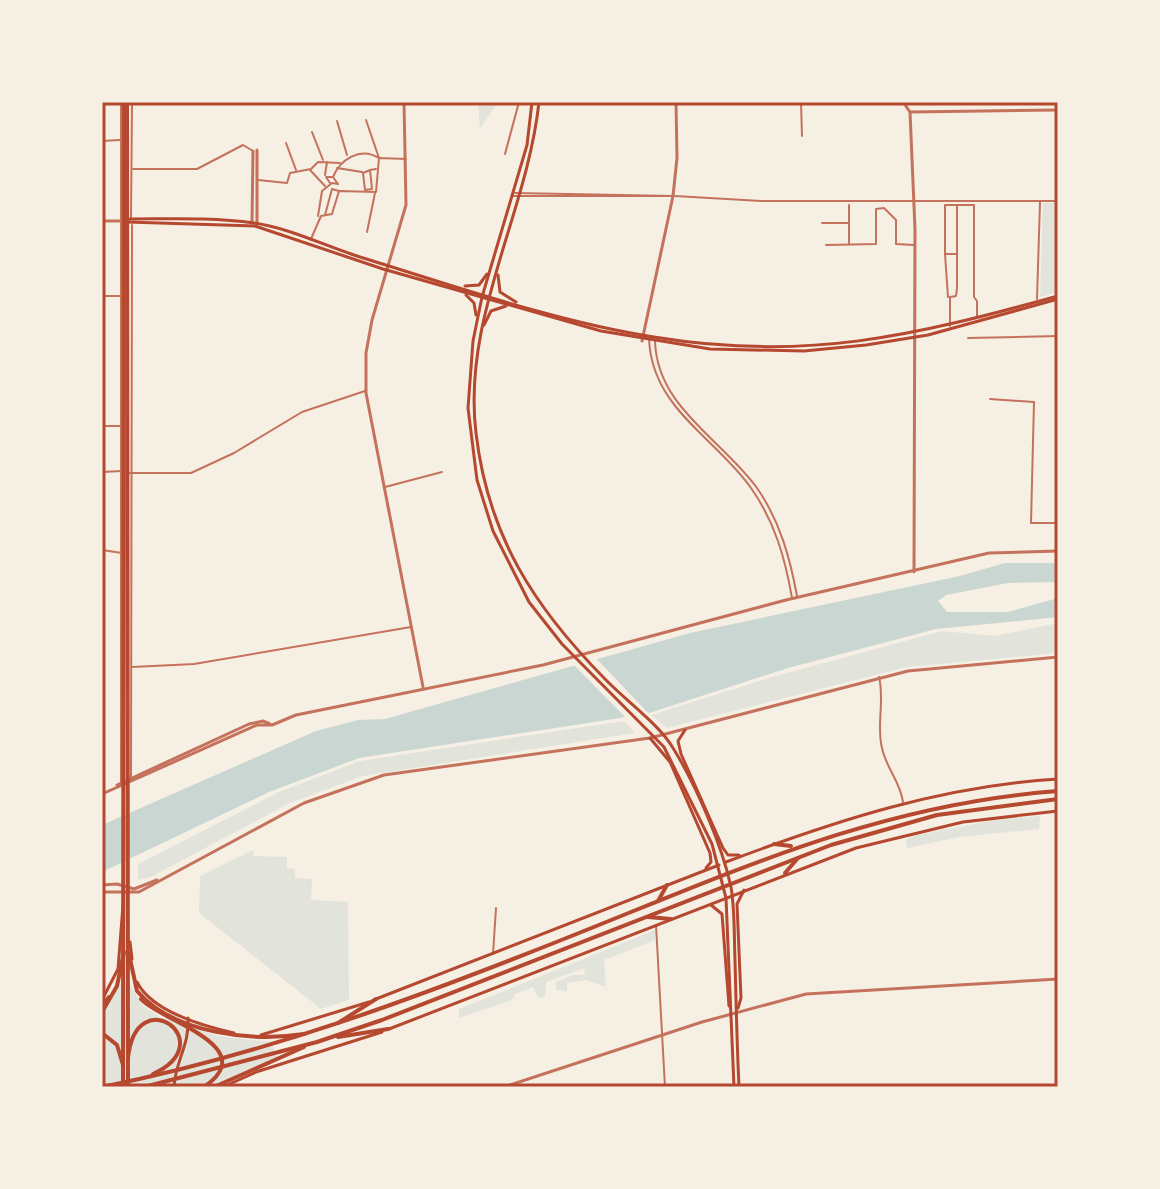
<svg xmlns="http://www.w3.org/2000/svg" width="1160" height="1189" font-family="'Varela Round',sans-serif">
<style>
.green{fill:#e2e4dc}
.water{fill:#c9d6d2}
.pier{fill:#f6efe4}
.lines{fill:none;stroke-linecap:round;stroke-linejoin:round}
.minor{stroke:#c5725c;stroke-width:2}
.tertiary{stroke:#c5725c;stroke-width:3}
.secondary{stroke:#b5482f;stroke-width:3}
.primary{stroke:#b5482f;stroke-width:4}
.trunk{stroke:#b5482f;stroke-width:4}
.neatline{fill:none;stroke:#b5482f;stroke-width:3}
</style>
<rect width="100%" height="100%" fill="#f6efe4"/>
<!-- green -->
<g class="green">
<polygon points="478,102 498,102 480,129"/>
<polygon points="1043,203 1058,203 1058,292 1040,297"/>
<polygon points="1058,623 1058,653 907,667 667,728 651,715 772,677 942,631 995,636"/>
<polygon points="624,721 635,733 363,776 290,803 151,877 138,880 138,864 279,792 360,761"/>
<polygon points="1040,816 1039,829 959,837 907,848 906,840 913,836 994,820"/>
<polygon points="253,850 254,856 287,857 287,868 295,869 295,878 312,879 311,900 348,902 349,1000 321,1009 199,913 200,876"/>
<polygon points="655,930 655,940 604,960 606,987 586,980 567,983 567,991 556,990 556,982 573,975 585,975 584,968 546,982 545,997 538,998 533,987 515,994 512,1000 459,1018 459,1009"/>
<polygon points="121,983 130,984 142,1005 164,1020 167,1017 217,1036 272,1042 276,1057 212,1087 102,1087 102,1014"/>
</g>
<!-- water -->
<polygon class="water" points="1005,563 1058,563 1058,582 1008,583 946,595 938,601 947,612 1008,612 1058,598 1058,617 936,629 788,668 646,714 359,758 269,792 102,872 102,825 316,731 358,720 385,719 690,633 960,576"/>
<!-- pier -->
<polygon class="pier" points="593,655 652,717 629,721 571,662"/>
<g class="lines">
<!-- minor -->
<g class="minor">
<polyline points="801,102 802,136"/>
<polyline points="337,121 347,155"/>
<polyline points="312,132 323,160"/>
<polyline points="102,141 120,140"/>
<polyline points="286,143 296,170"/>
<polyline points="505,154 519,102"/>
<polyline points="337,168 362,172"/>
<polyline points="133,169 197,169 243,145 253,151"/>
<polyline points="310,170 325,186"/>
<polyline points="370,170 363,173 365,190 372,189 370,170 376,169"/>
<polyline points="325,175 327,162"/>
<polyline points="258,180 287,183 290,173 311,169 318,162 340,163"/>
<polyline points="330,183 326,177 333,177"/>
<polyline points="513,196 673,196 515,193"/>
<polyline points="675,196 761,201 1058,201"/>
<polyline points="325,215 332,189 339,191"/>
<path d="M 318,216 L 322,191 L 332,183 L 338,184 L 333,177 C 340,160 360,146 379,158 L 366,120"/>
<polyline points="131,218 132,102"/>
<polyline points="822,223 848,223"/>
<polyline points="367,232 375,193"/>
<polyline points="311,239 321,216 332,214 339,191 376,192 379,158 406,159"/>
<polyline points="849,244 849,205"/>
<polyline points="826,245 876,244 876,209 884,208 896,220 896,244 914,245"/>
<polyline points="945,254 945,205 956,205"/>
<polyline points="102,296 120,296"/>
<polyline points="948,297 945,254 956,254"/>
<polyline points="1037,299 1040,202"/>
<polyline points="950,326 950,297 956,296 957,288 957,205 974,205 974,297 977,301 977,317"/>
<path d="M 649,338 C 651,408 716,438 751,488 C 775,522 785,558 792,598"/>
<polyline points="968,338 1058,336"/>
<path d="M 655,340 C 656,407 722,439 757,488 C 780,521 790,558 797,596"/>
<polyline points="990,399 1034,402 1031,523 1058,523"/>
<polyline points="102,426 122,426"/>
<polyline points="102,472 121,471"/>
<polyline points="127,473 191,473 234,453 302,412 365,391"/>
<polyline points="385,487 442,472"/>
<polyline points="102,550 122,553"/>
<polyline points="132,667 194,664 411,627"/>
<path d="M 879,677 C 885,701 876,725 882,748 C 886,768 900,781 903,802"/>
<polyline points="131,778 132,225"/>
<polyline points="121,784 121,102"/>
<polyline points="656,925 665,1087"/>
<polyline points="493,954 496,908"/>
</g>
<!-- tertiary -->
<g class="tertiary">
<polyline points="404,102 406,205 372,320 366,353 366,393 423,687"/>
<polyline points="903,102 910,112 1058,110"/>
<polyline points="910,112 915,229 914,572"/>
<polyline points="257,150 257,224"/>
<polyline points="102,221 122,221"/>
<polyline points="252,223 253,151"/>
<polyline points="642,341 673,196 677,158 676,102"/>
<polyline points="117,785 249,724 263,721 270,724"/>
<polyline points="102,794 257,725 272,725 296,715 543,665 786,600 989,553 1058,551"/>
<polyline points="102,885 117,884 134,889 157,880"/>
<polyline points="102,892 139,892 304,803 384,775 650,738 908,671 1058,657"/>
<polyline points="504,1087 702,1022 806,994 1058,979"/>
</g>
<!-- secondary -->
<g class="secondary">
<polyline points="532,102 527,145 482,297 473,341 468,408 477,480 493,531 529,602 562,644 664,747 712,844 726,898 734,1087"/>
<path d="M 539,102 C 527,214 462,318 476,433 C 488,536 534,607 605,679 C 625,700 659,724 673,748 C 696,785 722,845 731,887 C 735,911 734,936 735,960 C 736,1002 737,1045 739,1087"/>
<path d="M 127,219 C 169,219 212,217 254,223 C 289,228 323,245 357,256 C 451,285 557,322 654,337 C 806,362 913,336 1058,296"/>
<polyline points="127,222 255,226 383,269 601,331 710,349 804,351 866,345 928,335 1058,299"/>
<polyline points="498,275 500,292 516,302"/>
<polyline points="465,286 479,285 487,274"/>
<polyline points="466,295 474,303 476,315"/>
<polyline points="484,325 491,311 506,306"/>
<polyline points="685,730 678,741 681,754 723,848 728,855 739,855"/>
<polyline points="650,738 670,762 710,853 711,862 706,868"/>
<path d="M 726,862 C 835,821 941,786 1058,779"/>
<polyline points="711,905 722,914 729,1006"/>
<polyline points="130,942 132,959"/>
<path d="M 137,982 C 152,1012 203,1026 234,1033"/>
<polyline points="376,999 719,865"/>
<polyline points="102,1000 118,969 123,905"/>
<polyline points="738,1008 741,998 737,904 744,890"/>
<polyline points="389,1029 856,848 963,822 1058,811"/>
<polyline points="261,1035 369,1002"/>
<path d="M 174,1087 C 175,1062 190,1044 188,1018"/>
<polyline points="223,1087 256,1072 382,1032"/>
</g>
<!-- primary -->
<g class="primary">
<polyline points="127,102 128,1087"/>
<polyline points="123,1087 124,102"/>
</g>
<!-- trunk -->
<g class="trunk">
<polyline points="774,844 791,846"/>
<polyline points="785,873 798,858"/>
<polyline points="658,901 667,885"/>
<polyline points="648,917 671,919"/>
<path d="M 129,954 L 137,991 C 174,1034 252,1042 304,1034"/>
<path d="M 141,999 C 158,1020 264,1046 204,1087"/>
<polyline points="102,1006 109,997"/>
<polyline points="102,1012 117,986 124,952"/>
<polyline points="338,1023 376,999"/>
<polyline points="102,1033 117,1045 123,1065"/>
<polyline points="338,1037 388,1029"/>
<path d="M 128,1058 C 136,979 223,1042 153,1074"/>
<path d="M 102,1087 C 266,1054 419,997 574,935 C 737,870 880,804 1058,791"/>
<polyline points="144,1087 317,1042 382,1020 831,845 937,815 1058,799"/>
<polyline points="214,1087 304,1047"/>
</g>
</g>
<!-- border -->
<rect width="1160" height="1189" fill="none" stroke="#f6efe4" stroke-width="208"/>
<rect x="104" y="104" width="952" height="981" class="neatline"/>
</svg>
